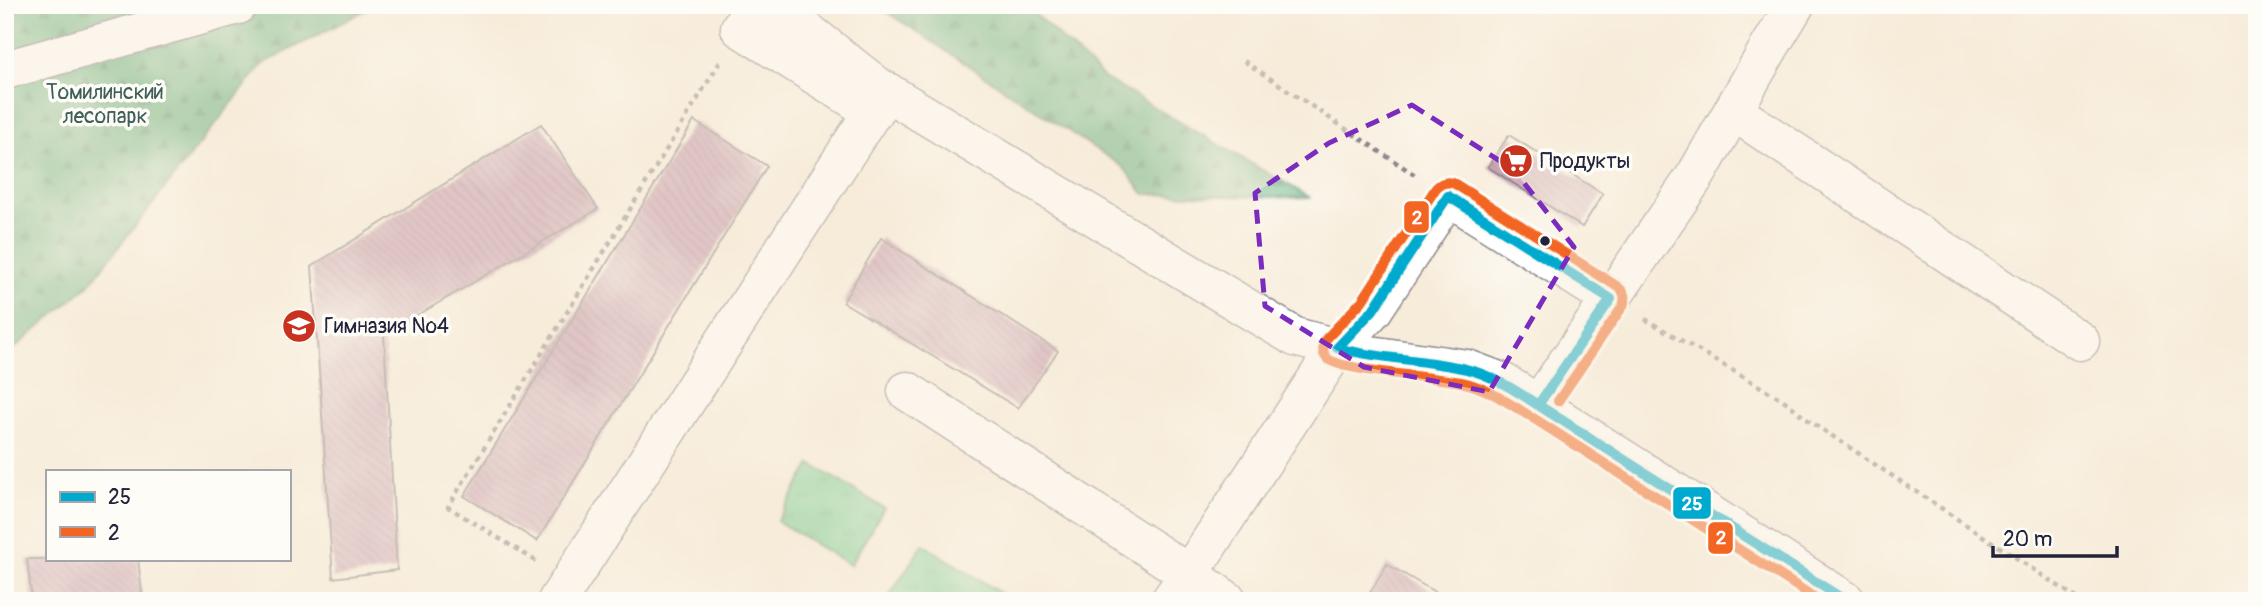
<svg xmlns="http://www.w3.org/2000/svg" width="2262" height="606" font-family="Pangolin,sans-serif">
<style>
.grass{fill:url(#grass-tufts);stroke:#4c7866;stroke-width:2}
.forest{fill:url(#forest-firs);stroke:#41695c;stroke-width:2}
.building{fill:url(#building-back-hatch)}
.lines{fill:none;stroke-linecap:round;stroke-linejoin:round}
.minor-casing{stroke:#8c878a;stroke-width:41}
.path{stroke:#8c878a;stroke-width:4.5;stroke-dasharray:5 5;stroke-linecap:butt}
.minor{stroke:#fff;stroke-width:38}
.bus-1-casing{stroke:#fdfcf7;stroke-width:16}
.bus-2-casing{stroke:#fdfcf7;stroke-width:16}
.bus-1{stroke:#00a9ce;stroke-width:10}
.bus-2{stroke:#f26522;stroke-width:10}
.marked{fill:none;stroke:#7b2cbf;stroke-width:5;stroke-dasharray:14 9;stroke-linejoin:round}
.bus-dot{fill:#22223b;stroke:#fdfcf7;stroke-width:2.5}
.labels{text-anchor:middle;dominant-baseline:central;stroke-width:7;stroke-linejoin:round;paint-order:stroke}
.park-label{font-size:21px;fill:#3f5e59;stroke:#fdfcf7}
.poi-label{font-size:21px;fill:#22223b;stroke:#fdfcf7;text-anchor:start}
.line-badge{stroke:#fdfcf7;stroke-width:2.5}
.badge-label{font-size:19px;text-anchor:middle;font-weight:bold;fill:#fff}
</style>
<defs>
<pattern id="grass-tufts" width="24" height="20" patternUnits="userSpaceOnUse" patternTransform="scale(1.75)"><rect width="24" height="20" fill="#76cd92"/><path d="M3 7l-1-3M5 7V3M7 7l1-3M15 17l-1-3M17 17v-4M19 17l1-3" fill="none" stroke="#66b07f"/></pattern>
<pattern id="forest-firs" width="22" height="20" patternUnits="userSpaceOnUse" patternTransform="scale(1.75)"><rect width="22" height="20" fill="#60b07c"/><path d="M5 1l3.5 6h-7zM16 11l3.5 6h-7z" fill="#4f8f67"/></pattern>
<pattern id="building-back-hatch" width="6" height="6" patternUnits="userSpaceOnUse" patternTransform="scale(1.75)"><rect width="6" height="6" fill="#c597ad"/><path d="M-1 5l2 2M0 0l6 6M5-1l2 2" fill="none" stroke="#a07b8e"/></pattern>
</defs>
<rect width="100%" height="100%" fill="#fdfcf7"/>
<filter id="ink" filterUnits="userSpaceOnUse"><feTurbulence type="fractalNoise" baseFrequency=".0143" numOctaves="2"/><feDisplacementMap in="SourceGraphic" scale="14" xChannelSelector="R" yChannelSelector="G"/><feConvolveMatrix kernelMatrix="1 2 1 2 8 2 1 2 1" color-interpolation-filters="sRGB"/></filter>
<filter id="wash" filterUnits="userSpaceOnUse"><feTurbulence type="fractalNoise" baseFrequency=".00686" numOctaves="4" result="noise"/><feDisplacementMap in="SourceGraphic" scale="28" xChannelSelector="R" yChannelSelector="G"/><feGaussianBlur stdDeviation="1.57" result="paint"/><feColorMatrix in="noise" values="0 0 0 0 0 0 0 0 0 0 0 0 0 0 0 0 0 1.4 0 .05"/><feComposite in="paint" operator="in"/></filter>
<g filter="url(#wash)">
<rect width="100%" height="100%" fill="#f7ecda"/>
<!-- grass -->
<g class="grass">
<polygon points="811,464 884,508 850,565 777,521"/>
<polygon points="923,544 1013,601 886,601"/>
</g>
<!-- forest -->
<g class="forest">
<polygon points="5,5 375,5 263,64 87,287 5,356"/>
<polygon points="876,5 1025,5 1104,78 1311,198 1144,194 1123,167"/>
</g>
<g id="blocks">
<!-- building -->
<g class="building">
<polygon points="694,121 767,166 537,541 464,496"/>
<polygon points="541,124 598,209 384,335 397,570 333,578 312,266"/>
<polygon points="1509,135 1603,194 1582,227 1488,167"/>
<polygon points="881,238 1058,351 1018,408 843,302"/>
<polygon points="27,559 138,559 143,601 32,601"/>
<polygon points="1387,564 1450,601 1365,601"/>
</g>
</g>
</g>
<g filter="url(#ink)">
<use href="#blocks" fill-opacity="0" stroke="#8c878a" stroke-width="2"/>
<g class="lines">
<!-- minor casing -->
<g class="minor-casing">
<g id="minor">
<polyline points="754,5 740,28 874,112"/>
<polyline points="774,5 877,86 1295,337 1356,353 1467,369 1504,383 1846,601"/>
<polyline points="5,70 238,5"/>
<polyline points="1733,111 2080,341"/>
<polyline points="907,391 1189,574 1170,601"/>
<polyline points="1538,405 1696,175 1769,48 1795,5"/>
<polyline points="557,601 886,91"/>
<polyline points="1228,601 1189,574 1337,348 1373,310 1448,196 1611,299"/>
</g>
</g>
<!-- path -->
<g class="path">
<polyline points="1244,61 1415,175"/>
<polyline points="1645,319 1788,403 1805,418 2081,601"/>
<polyline points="536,561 448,507 720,62"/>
</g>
<!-- minor -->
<use href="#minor" class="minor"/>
<!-- bus-1 casing -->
<g class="bus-1-casing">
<g id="bus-1">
<path d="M 1448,196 L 1611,299 L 1538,405 C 1515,390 1492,375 1466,369 C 1423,359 1379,359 1337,348 L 1373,310 Z"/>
<polyline points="1538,405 1846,601"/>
</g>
</g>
<!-- bus-2 casing -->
<g class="bus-2-casing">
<g id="bus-2">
<path d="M 1528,415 C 1507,402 1486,387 1461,382 C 1436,377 1343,371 1328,359 C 1321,353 1323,346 1326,339 L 1362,301 L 1436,188 C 1442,182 1448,181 1455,184 L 1618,287 C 1625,292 1626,298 1623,306 L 1558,401"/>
<polyline points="1533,418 1820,601"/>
</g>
</g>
<!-- bus-1 -->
<use href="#bus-1" class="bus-1"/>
<!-- bus-2 -->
<use href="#bus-2" class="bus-2"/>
</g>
</g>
<!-- marked area -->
<path d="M0 0H2262V606H0ZM 1412,105 L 1514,170 L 1574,247 L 1489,392 L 1364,367 L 1265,306 L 1255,193 L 1329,143 Z" fill="#f7ecda" fill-opacity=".55" fill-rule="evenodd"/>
<path class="marked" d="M 1412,105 L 1514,170 L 1574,247 L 1489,392 L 1364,367 L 1265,306 L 1255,193 L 1329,143 Z"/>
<!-- icons -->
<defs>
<g id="supermarket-disc" transform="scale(1.75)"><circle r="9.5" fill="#c8321e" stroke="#fdfcf7"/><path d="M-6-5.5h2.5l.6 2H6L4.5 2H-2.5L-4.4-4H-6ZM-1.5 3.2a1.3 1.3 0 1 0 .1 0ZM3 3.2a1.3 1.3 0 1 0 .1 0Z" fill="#fff"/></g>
<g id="school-disc" transform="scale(1.75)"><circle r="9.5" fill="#c8321e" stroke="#fdfcf7"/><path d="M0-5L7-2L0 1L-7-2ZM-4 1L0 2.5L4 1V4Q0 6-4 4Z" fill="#fff"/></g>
</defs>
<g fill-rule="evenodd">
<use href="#supermarket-disc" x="1516" y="161"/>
<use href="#school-disc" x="299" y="326"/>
</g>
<!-- markers -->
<circle class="bus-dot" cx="1545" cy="241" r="6"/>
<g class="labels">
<!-- park labels -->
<g class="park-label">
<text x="105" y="92">Томилинский<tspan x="105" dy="24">лесопарк</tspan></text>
</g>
<!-- poi labels -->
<g class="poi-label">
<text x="1540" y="161">Продукты</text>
<text x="324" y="326">Гимназия №4</text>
</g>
</g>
<g class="line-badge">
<rect x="1403" y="200" width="27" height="34" rx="7" fill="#f26522"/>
<rect x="1672" y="486" width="40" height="34" rx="7" fill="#00a9ce"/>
<rect x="1707" y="521" width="27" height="34" rx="7" fill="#f26522"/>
</g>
<g class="badge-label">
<text x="1417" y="224">2</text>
<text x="1692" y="510">25</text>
<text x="1721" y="544">2</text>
</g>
<!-- margin -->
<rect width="2262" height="606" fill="none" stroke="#fdfcf7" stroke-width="28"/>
<!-- legend -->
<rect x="46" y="470" width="245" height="91" fill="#fdfcf7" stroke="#a5a5ac" stroke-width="2"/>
<rect x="60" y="492" width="35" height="10" fill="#00a9ce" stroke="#a5a5ac" stroke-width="2"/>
<text x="108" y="504" font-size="21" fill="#22223b">25</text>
<rect x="60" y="527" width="35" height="10" fill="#f26522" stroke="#a5a5ac" stroke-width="2"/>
<text x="108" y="540" font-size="21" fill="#22223b">2</text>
<!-- scale -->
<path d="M1993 546v10h124v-10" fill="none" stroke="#22223b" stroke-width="3.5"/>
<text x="2003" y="546" font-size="21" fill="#22223b" stroke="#fdfcf7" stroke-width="5" paint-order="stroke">20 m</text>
</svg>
